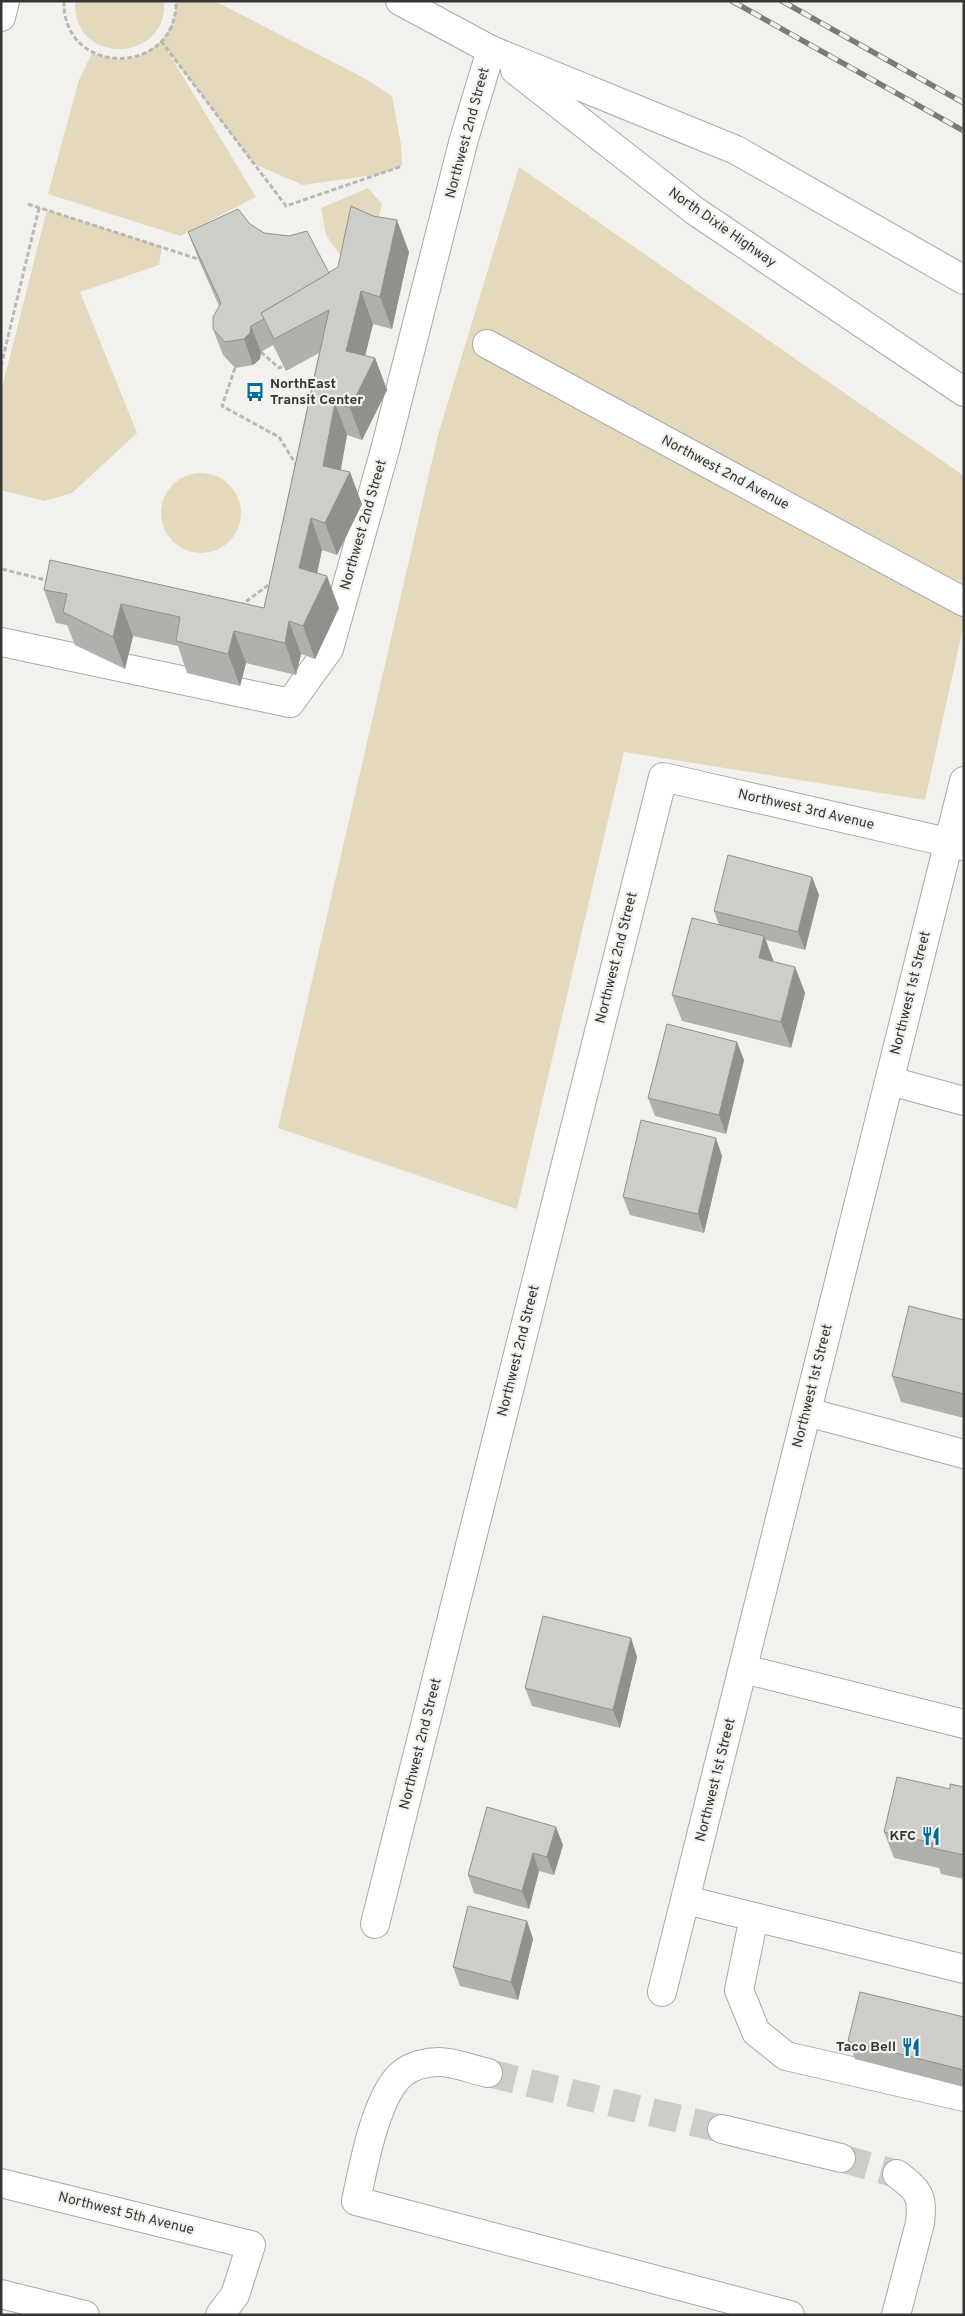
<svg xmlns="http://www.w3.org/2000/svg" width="965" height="2316" font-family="Overpass,sans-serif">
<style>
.green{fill:#e4d8bd}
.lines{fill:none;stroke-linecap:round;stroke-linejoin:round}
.minor-tunnel{stroke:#ccccc8;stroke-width:28;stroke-dasharray:28 14;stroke-linecap:butt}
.minor-casing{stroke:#aba9a6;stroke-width:30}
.major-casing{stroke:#aba9a6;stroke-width:30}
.path{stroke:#b9b8b5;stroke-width:3;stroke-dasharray:5 2.5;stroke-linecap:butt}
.minor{stroke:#fff;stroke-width:28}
.major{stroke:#fff;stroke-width:28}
.rail-casing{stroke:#7b7b78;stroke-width:5.5}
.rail{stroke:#f2f1ed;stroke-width:4;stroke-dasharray:11;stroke-linecap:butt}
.wall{fill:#b1b0ad}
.shaded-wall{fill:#90908d}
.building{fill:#cecdc9;stroke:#90908d}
.labels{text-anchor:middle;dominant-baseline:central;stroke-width:4.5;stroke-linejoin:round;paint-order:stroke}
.street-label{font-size:14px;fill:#363634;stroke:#f2f1ed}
.poi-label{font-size:14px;font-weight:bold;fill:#363634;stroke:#f2f1ed;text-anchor:end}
</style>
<rect width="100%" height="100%" fill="#f2f1ed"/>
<!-- green -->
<g class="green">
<path d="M 75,1 L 164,1 C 169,63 72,67 75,1 Z"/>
<path d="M 176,1 L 215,1 L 364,78 L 392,96 L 401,145 L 402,166 L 380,174 L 303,185 L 254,164 L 165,47 L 256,197 L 180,236 L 48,194 L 79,80 L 92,53 C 103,57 115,61 127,59 C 155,55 176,30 176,1 Z"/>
<polygon points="519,167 964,476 964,623 925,800 624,752 517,1209 278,1128 438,435"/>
<polygon points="368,188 382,204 376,226 342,258 326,235 321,208"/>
<polygon points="47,210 162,247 159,265 80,292 137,433 72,493 45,501 1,490 1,392"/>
<circle cx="201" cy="513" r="40"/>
</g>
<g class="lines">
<!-- minor-tunnel -->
<g class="minor-tunnel">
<polyline points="488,2073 722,2129"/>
<polyline points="841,2158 897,2174"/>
</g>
<!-- minor casing -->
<g class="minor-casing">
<g id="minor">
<polyline points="487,344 964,602"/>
<polyline points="1,642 290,703 329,649 386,446 464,139 491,50"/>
<polyline points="890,1081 964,1101"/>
<polyline points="807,1412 964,1454"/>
<polyline points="744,1669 964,1724"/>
<polyline points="686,1900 964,1969"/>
<polyline points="754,1917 739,1990 756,2032 786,2056 964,2097"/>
<polyline points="375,1924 663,777 964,846"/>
<polyline points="662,1992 964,781"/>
<path d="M 488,2073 C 473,2070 455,2062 439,2062 C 428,2062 413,2065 403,2073 C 376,2094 363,2168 356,2201 L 790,2315"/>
<polyline points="722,2129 841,2158"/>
<polyline points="1,2183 251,2245 235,2295 220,2315"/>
<polyline points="1,2294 85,2315"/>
<path d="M 896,2315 L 920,2223 C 923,2195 919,2191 897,2174"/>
</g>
</g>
<!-- major casing -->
<g class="major-casing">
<g id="major">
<polyline points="400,1 491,50 736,150 964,280"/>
<polyline points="1,17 5,1"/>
<polyline points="515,70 695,211 964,392"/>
</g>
</g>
<!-- path -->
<g class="path">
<path d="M 64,1 C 62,78 178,77 176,1"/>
<polyline points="161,41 286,206 402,166"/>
<polyline points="28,204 198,259"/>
<polyline points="261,352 279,368 285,365"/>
<polyline points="1,366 39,208"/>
<polyline points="235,368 222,406 279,437 297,466"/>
<polyline points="2,569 49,581"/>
<polyline points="240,606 271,583"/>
</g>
<!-- minor -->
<use href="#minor" class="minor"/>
<!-- major -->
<use href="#major" class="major"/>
<!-- rail casing -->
<g class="rail-casing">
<g id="rail">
<polyline points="732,1 964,131"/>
<polyline points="782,1 964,103"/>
</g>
</g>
<!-- rail -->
<use href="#rail" class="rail"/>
</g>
<!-- wall -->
<g class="wall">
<polygon points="250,224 329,273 409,252 392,329 373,324 365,356 375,358 387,390 362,440 347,435 341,470 362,504 337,555 322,550 317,573 339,608 315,659 301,654 296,675 246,663 240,686 187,673 178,646 133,636 125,669 75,645 67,625 56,623 44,590 264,608 319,353 286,371 273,345 261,352 260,359 253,365 235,368 223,355 213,329 219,306 198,258 188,232"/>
<polygon points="812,877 819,895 805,950 766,940 773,962 795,967 805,993 791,1048 682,1021 672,995 719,925 714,911"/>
<polygon points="744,1060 726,1134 655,1116 648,1098"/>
<polygon points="722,1156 704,1233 630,1215 623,1197"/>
<polygon points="964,1320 964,1418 901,1402 892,1376"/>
<polygon points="631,1638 637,1657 620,1728 532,1706 525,1688"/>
<polygon points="964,1787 964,1879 941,1874 939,1868 894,1858 884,1832 950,1789"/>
<polygon points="487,1807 563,1845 554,1875 539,1871 529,1909 474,1893 468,1875"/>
<polygon points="527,1921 533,1939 518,2000 460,1986 453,1967"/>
<polygon points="964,2017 964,2087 855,2059 848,2041"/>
</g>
<!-- shaded-wall -->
<g class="shaded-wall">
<polygon points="397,220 409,252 392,329 380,297"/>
<polygon points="361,291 373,324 358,384 346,351"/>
<polygon points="251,326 261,352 260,359 253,365 244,339"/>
<polygon points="375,358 387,390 362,440 350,408"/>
<polygon points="335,403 347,435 335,498 323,466"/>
<polygon points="350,472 362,504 337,555 325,523"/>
<polygon points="311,518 322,550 311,601 299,568"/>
<polygon points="327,576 339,608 315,659 303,626"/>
<polygon points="121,604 133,636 125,669 113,637"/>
<polygon points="289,621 301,654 296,675 285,643"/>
<polygon points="234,631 246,663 240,686 228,654"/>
<polygon points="812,877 819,895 805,950 798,932"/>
<polygon points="764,936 774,962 759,958"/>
<polygon points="795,967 805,993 791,1048 781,1022"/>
<polygon points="737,1042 744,1060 726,1134 719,1115"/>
<polygon points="716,1138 722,1156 704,1233 698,1214"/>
<polygon points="631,1638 637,1657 620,1728 613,1710"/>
<polygon points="556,1827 563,1845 554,1875 547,1857"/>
<polygon points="533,1853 539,1871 529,1909 522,1891"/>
<polygon points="527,1921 533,1939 518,2000 511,1982"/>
</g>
<!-- building -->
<g class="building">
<polygon points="351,206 373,216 397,220 380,297 361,291 346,351 375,358 350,408 335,403 323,466 350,472 325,523 311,518 299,568 327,576 303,626 289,621 285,643 234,631 228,654 176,641 180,617 121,604 113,637 63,612 67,594 44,590 50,560 264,608 329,310 274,339 261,313 338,267"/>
<polygon points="238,209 250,224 264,233 289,236 307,231 329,273 261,313 264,319 251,326 250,333 244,339 225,342 213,329 213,317 221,303 188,232"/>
<polygon points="728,855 812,877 798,932 714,911"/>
<polygon points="692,918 764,936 759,958 795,967 781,1022 672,995"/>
<polygon points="667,1024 737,1042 719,1115 648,1098"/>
<polygon points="641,1120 716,1138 698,1214 623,1197"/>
<polygon points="909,1306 964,1320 964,1394 892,1376"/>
<polygon points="543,1616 631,1638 613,1710 525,1688"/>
<polygon points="897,1777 950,1789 950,1784 964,1787 964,1855 932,1848 933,1843 884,1832"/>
<polygon points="487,1807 556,1827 547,1857 533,1853 522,1891 468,1875"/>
<polygon points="468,1906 527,1921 511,1982 453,1967"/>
<polygon points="860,1992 964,2017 964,2070 848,2041"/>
</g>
<!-- icons -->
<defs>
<g id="bus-bare" transform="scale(1.5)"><path d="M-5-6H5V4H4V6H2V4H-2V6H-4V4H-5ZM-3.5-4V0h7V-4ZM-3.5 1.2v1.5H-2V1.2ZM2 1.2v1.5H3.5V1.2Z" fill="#006d9a" stroke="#f2f1ed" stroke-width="2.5" paint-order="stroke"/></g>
<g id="restaurant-bare" transform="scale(1.5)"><path d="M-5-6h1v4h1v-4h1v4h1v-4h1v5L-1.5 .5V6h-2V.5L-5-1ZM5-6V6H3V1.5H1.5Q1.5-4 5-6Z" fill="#006d9a" stroke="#f2f1ed" stroke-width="2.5" paint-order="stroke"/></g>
</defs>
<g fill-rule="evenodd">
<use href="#bus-bare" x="255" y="392"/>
<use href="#restaurant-bare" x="931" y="1836"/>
<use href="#restaurant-bare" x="911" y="2047"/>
</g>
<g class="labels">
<!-- street labels -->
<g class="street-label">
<text transform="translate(468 133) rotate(-75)">Northwest 2nd Street</text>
<text transform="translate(722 228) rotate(35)">North Dixie Highway</text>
<text transform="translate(725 473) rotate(28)">Northwest 2nd Avenue</text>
<text transform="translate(364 525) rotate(-74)">Northwest 2nd Street</text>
<text transform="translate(806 810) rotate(13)">Northwest 3rd Avenue</text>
<text transform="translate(617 958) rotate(-76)">Northwest 2nd Street</text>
<text transform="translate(911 993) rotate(-76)">Northwest 1st Street</text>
<text transform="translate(519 1351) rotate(-76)">Northwest 2nd Street</text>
<text transform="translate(813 1386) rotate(-76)">Northwest 1st Street</text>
<text transform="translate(421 1744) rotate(-76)">Northwest 2nd Street</text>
<text transform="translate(716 1780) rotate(-76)">Northwest 1st Street</text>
<text transform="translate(126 2214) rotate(14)">Northwest 5th Avenue</text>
</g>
<!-- poi labels -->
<g class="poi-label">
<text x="270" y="384" text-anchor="start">NorthEast<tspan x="270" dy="16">Transit Center</tspan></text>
<text x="916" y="1836">KFC</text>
<text x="896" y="2047">Taco Bell</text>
</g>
</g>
<!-- border -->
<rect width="965" height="2316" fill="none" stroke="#363634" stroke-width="5"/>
</svg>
